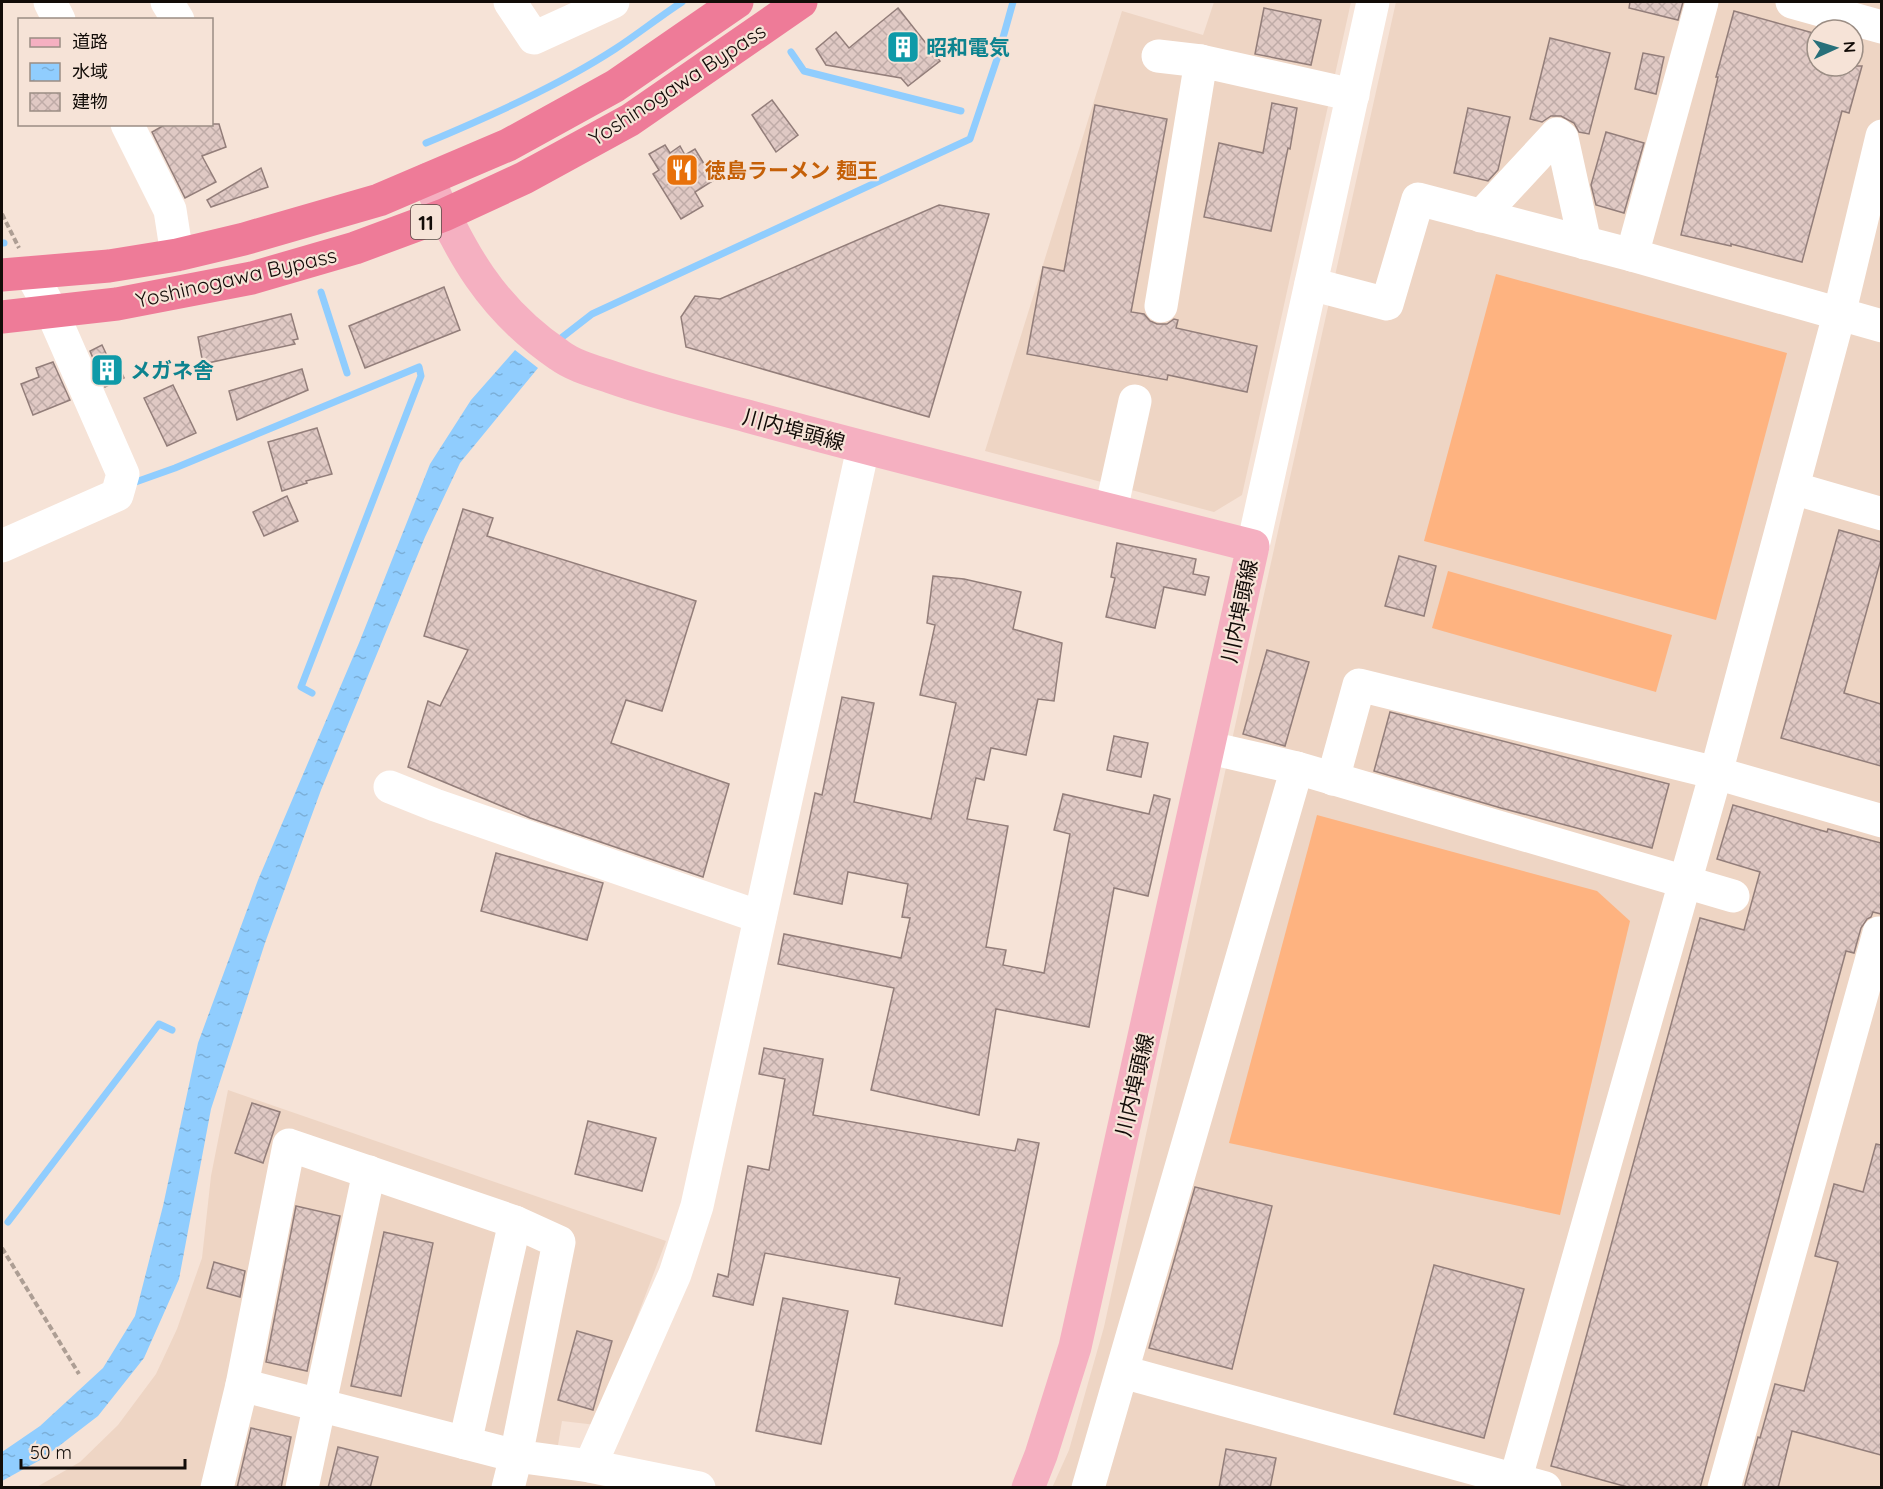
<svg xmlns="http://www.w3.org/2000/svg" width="1883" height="1489" font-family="Quicksand,'Noto Sans JP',sans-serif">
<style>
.built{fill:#eed5c4;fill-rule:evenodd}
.pitch{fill:#feb380}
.water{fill:url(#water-ripples)}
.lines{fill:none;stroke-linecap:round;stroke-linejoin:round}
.stream{stroke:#90cdfe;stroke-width:7}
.building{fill:url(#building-cross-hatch);stroke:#937e7a;stroke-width:1.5}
.path{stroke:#ad9e94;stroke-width:4;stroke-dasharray:6 3;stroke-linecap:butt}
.minor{stroke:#fff;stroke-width:33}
.major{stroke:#f5b0c1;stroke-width:33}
.highway{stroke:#ee7b98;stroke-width:33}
.labels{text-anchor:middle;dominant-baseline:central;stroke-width:4.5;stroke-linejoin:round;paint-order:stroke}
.shield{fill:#f6e3d7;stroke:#564c46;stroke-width:1.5}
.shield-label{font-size:20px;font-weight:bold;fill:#120c08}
.culture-label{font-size:21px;font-weight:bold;fill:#0d838f;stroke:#f6e3d7;text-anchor:start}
.street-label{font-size:21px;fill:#120c08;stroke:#f6e3d7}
.food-label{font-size:21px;font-weight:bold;fill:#c56008;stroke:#f6e3d7;text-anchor:start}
</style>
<defs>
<pattern id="water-ripples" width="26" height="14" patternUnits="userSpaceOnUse" patternTransform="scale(1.5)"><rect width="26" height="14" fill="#90cdfe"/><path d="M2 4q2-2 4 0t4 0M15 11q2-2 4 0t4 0" fill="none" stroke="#7bafd8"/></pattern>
<pattern id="building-cross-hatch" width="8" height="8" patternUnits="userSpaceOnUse" patternTransform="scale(1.5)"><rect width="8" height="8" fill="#e0c9c4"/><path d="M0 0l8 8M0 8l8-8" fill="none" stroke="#bfaba7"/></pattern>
</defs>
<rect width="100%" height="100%" fill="#f6e3d7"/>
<!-- built -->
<g class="built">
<polygon points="1214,2 1351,2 1242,495 1214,512 985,451 1122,11 1203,35"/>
<path d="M 1396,2 L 1881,2 L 1881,1487 L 1052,1488 L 1069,1450 L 1104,1327 L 1256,630 ZM 1817,30 L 1853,30 L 1853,66 L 1817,66 Z"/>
<polygon points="228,1090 666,1241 596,1425 562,1421 553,1475 608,1487 35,1488 80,1462 118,1425 156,1374 177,1329 202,1258 211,1176"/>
</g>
<!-- pitch -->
<g class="pitch">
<polygon points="1496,274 1787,353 1716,620 1424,541"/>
<polygon points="1448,571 1672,635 1656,692 1432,628"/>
<polygon points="1317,815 1597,891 1630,921 1560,1215 1229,1143"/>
</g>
<!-- water -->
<polygon class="water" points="515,350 538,368 460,463 425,537 321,790 265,943 211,1109 179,1279 144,1358 98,1416 42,1459 2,1481 2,1452 40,1426 103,1368 135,1316 163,1206 198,1043 258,880 359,643 430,464 471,400"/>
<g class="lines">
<!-- stream -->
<g class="stream">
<polyline points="791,52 804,71 961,111"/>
<path d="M 426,143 C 488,117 558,86 615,49 C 638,34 659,17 682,2"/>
<polyline points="2,243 4,243"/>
<polyline points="321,292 347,373"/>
<polyline points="556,342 592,314 970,139 997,59 1013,2"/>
<polyline points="130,484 175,468 419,367 421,376 301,687 312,693"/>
<polyline points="8,1222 159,1024 172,1030"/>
</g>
</g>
<!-- building -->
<g class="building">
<polygon points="1630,2 1683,2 1678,20 1629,8"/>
<polygon points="898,8 940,61 908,86 901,78 826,65 816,49 836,32 849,48"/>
<polygon points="1264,8 1321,20 1311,65 1255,54"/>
<polygon points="1734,11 1817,34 1817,66 1862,66 1849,113 1842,111 1802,262 1731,244 1731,246 1681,235 1718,77 1716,77"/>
<polygon points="1550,38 1610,53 1589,134 1579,132 1574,123 1561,116 1551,116 1542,122 1530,119"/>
<polygon points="1643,53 1664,57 1656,94 1635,89"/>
<polygon points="772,100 798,135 776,152 752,115"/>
<polygon points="1272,103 1297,108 1290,149 1288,148 1271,231 1204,217 1219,143 1263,153"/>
<polygon points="1095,105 1167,119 1131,312 1144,314 1150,321 1157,324 1167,324 1174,319 1178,320 1176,328 1257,346 1247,392 1168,375 1167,380 1027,354 1043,267 1064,271"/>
<polygon points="1468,108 1510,117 1498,170 1488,181 1454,173"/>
<polygon points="166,124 219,124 226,147 202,156 216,182 185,198 152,132"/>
<polygon points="1606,132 1644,143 1624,213 1596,205 1591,185"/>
<polygon points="665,145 670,153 680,146 685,155 695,149 714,180 695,192 703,206 681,219 653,174 659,170 649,154"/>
<polygon points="261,168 268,187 211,207 207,200"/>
<polygon points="939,205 989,214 929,417 686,347 681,317 695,296 720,299"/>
<polygon points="444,287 460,330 365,368 349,326"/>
<polygon points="291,314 298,339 293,340 295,344 203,364 198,337"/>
<polygon points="102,345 110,362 116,360 124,378 105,387 90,351"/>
<polygon points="53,362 70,400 33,415 21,384 39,377 36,368"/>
<polygon points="302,369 308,390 237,420 229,391"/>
<polygon points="173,385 196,433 167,446 144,398"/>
<polygon points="317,428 332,474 306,481 307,483 282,491 268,442"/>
<polygon points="287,496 298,521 264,536 253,512"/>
<polygon points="463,509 493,518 487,536 696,601 662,711 626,700 611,743 729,784 703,877 530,818 408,767 428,701 440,706 468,650 424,636"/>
<polygon points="1839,530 1881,542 1881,559 1844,693 1881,704 1881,766 1781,738"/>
<polygon points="1117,543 1196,559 1193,574 1209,577 1205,595 1164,587 1155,628 1106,617 1115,578 1111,577"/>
<polygon points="1399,556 1436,566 1424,616 1385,606"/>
<polygon points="933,576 964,579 1021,592 1013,629 1062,643 1054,701 1038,699 1026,755 991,748 984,780 976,778 967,819 1008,826 986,947 1006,950 1003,965 1044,973 1070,834 1054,830 1063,794 1149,814 1154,795 1170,799 1148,896 1114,888 1089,1027 996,1009 979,1115 871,1090 894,988 778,964 784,934 901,958 910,918 902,917 908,884 848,872 842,904 794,894 815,793 822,795 842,697 874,703 854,802 931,819 956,703 920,695 935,625 927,623"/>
<polygon points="1267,650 1309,662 1285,746 1243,734"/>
<polygon points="1390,712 1669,784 1652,848 1501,808 1374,771"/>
<polygon points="1114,736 1148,743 1141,777 1107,770"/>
<polygon points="1733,805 1827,832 1828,829 1881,843 1881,914 1873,912 1871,917 1867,919 1861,928 1854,953 1846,951 1700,1488 1631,1488 1551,1466 1700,918 1744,930 1760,872 1717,859"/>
<polygon points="496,853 603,883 587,940 481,911"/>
<polygon points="764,1048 823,1059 813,1115 1015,1151 1018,1139 1039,1143 1002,1326 895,1304 900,1278 765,1253 753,1305 713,1296 718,1274 728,1277 748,1166 769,1170 785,1079 759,1074"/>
<polygon points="252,1103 280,1112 263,1163 235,1153"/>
<polygon points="588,1121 656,1138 642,1191 575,1174"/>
<polygon points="1876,1144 1881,1145 1881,1455 1792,1431 1778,1488 1744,1488 1758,1437 1760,1438 1775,1384 1804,1391 1838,1262 1815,1256 1834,1184 1863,1192"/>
<polygon points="1195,1187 1272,1206 1232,1369 1149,1348"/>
<polygon points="296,1206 340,1216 307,1371 266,1362"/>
<polygon points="384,1232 433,1243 401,1396 351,1386"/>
<polygon points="214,1262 245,1271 240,1297 207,1288"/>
<polygon points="1434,1265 1524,1289 1484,1438 1394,1414"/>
<polygon points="783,1298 848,1311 821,1444 756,1431"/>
<polygon points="577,1331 612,1341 593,1410 558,1400"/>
<polygon points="251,1428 291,1437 281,1488 237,1488"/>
<polygon points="338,1447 378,1457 370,1488 328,1488"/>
<polygon points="1226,1449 1276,1458 1270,1488 1219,1488"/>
</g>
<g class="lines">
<!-- path -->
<g class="path">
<polyline points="2,214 19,248"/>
<polyline points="2,1248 79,1374"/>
</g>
<!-- minor -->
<g class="minor">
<polyline points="50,2 59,20"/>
<polyline points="167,2 178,20"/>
<polyline points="510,2 534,38 613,2"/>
<polyline points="1792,2 1882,27"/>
<polyline points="1158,56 1201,61"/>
<polyline points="127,124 170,210 177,255"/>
<polyline points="1481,216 1557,134 1562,138 1585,243"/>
<polyline points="1632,255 1702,2"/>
<polyline points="1311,284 1387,304 1418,199 1632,255 1882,326"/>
<polyline points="1161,306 1201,61 1353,95"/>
<polyline points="1793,488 1882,514"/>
<polyline points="1111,510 1135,401"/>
<polyline points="2,546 117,495 123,474 52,312 31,273"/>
<polyline points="1253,546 1373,2"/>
<polyline points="1210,748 1297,768 1733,896"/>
<polyline points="1333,779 1359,685 1716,773 1882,821"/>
<polyline points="390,787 435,805 760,917"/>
<polyline points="515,1222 559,1242 516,1456 590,1466"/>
<polyline points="1123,1372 1545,1488"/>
<polyline points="242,1385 289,1145 515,1222 465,1443"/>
<polyline points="217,1488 242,1385 516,1456 508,1488"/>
<polyline points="302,1488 369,1172"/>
<polyline points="699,1488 590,1466 675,1274 697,1206 863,448"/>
<polyline points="1088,1488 1297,768"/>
<polyline points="1513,1488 1716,773 1839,315 1882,136"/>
<polyline points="1724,1488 1879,933 1882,933"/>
</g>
<!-- major -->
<path class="major" d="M 428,179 C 460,252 491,309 559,355 C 574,366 593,371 611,377 C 656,393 702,404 747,416 C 915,462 1084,503 1253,546 L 1075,1347 L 1041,1455 L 1028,1488"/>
<!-- highway -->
<g class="highway">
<polyline points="2,275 109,266 177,255 244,239 379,200 508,145 615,86 737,2"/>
<polyline points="2,317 117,304 252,278 355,248 444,215 524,178 630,120 801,2"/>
</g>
</g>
<!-- icons -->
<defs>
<g id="building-square" transform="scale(1.725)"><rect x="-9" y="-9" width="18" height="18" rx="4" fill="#0f9aa8" stroke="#f6e3d7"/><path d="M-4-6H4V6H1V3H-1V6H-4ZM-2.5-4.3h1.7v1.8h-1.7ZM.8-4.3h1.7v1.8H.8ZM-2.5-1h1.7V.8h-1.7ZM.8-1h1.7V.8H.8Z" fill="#fff"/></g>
<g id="restaurant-square" transform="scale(1.725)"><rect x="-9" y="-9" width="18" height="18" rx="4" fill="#e8710a" stroke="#f6e3d7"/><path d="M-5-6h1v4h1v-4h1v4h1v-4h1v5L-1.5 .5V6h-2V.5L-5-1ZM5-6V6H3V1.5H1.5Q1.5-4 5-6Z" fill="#fff"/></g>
</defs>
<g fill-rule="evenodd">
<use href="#building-square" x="903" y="47"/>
<use href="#restaurant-square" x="682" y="170"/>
<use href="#building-square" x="107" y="370"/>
</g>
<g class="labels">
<!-- shield labels -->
<rect class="shield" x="411" y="205" width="30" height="34" rx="4.5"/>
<g class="shield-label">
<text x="426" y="222">11</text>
</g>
<!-- culture labels -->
<g class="culture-label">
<text x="926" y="47">昭和電気</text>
<text x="130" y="370">メガネ舎</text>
</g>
<!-- street labels -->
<g class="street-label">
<text transform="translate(677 84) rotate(-33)">Yoshinogawa Bypass</text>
<text transform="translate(236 277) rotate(-13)">Yoshinogawa Bypass</text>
<text transform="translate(794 429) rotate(15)">川内埠頭線</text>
<text transform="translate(1239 611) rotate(-78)">川内埠頭線</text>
<text transform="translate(1134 1085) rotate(-77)">川内埠頭線</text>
</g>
<!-- food labels -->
<g class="food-label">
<text x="705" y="170">徳島ラーメン 麺王</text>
</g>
</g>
<!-- border -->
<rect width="1883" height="1489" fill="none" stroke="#120c08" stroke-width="6"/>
<!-- legend -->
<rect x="18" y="18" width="195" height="108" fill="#f6e3d7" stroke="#9b8d84" stroke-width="1.5"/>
<rect x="30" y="38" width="30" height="9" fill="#f5b0c1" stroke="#9b8d84" stroke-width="1.5"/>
<text x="72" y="48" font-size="18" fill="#120c08">道路</text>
<rect x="30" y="63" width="30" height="18" fill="url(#water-ripples)" stroke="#9b8d84" stroke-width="1.5"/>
<text x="72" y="78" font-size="18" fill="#120c08">水域</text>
<rect x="30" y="93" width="30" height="18" fill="url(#building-cross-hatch)" stroke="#9b8d84" stroke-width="1.5"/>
<text x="72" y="108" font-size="18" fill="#120c08">建物</text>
<!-- north arrow -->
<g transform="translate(1835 48) rotate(86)"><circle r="28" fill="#f6e3d7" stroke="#9b8d84" stroke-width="1.5"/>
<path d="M0-4.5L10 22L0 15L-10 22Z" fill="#28707a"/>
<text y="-9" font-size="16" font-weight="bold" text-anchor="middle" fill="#120c08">N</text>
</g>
<!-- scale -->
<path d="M21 1459v9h164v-9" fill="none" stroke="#120c08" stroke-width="3"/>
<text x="30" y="1459" font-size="18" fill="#120c08" stroke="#f6e3d7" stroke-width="4.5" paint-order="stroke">50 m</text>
</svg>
